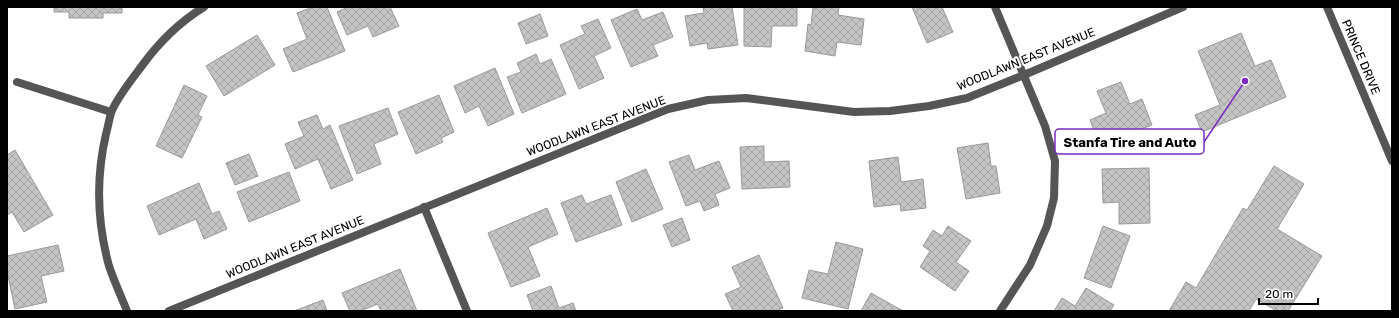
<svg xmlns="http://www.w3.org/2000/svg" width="1399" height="318" font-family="Rubik,sans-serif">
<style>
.building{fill:url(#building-cross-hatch);stroke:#999}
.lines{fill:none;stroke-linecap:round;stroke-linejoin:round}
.street{stroke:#555;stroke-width:8}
.labels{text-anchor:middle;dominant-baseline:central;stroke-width:4;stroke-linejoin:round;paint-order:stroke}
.street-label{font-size:12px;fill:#000;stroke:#fff}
.leader{fill:none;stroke:#7b2cbf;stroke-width:1.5}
.callout-dot{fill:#7b2cbf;stroke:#fff;stroke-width:1.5}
.callout{fill:#fff;stroke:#7b2cbf;stroke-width:1.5}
.callout-label{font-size:13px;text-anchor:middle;font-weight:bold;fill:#000}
</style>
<defs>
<pattern id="building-cross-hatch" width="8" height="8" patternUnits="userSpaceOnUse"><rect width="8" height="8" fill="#c4c4c4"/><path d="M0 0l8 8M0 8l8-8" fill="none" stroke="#a7a7a7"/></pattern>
</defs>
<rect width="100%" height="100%" fill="#fff"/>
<!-- building -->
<g class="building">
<polygon points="54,7 122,7 122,13 103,13 103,18 69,18 69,12 54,12"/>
<polygon points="313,7 327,7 345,51 293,72 283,49 307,39 297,13"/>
<polygon points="348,7 390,7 399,26 373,37 368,26 347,35 337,12"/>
<polygon points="703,7 732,7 738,45 708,49 707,43 690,46 685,16 704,13"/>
<polygon points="744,7 797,7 797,26 772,26 771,47 744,46"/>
<polygon points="813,7 839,7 838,15 864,19 861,45 837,42 835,56 805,51 808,24 811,25"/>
<polygon points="912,7 942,7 953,32 927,43"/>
<polygon points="637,9 642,20 663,12 673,37 653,45 658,56 631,67 611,20"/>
<polygon points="540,14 548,36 526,44 518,23"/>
<polygon points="598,19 611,48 594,56 604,78 579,89 560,45 585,34 581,26"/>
<polygon points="1241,33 1255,66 1271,60 1286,97 1202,132 1195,115 1220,105 1198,51"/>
<polygon points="257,35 275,65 224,96 206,66"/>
<polygon points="536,54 540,64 551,59 566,94 522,113 507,77 521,72 517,63"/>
<polygon points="495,68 514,114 488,126 479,106 465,113 454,86"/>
<polygon points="1121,82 1130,104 1142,99 1152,125 1100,145 1090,120 1106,113 1097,91"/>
<polygon points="184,85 207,96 198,115 202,117 182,158 156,146"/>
<polygon points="439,95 454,132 441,138 443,142 416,154 398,112"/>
<polygon points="388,108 398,134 374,144 381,164 357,174 339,126"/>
<polygon points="317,115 323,129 330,125 353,180 331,189 318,159 295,169 285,144 304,136 298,122"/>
<polygon points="988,143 991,166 996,166 1000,193 966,199 957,148"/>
<polygon points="764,146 764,162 789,161 790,187 742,189 740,147"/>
<polygon points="15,150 53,215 24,232 12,212 7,215 7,155"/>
<polygon points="249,154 258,176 235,185 226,163"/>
<polygon points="689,155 695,170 719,161 730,188 715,194 719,205 704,211 700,201 686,206 669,162"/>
<polygon points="898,157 901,182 923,179 926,208 901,211 900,204 874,207 869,161"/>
<polygon points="1274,166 1304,184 1277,229 1322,256 1288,311 1277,311 1256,299 1249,311 1169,311 1186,282 1196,288 1243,208 1247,210"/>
<polygon points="1149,168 1150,223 1119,224 1119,202 1103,203 1102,169"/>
<polygon points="646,169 663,209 632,222 616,182"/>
<polygon points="289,172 300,201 249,222 237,192"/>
<polygon points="199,183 212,214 219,211 227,229 204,239 196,219 159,235 147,206"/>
<polygon points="582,195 586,204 611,195 622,225 576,242 561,203"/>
<polygon points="547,208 558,234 528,247 540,276 511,287 488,233"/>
<polygon points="682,218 690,240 672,247 663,225"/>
<polygon points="948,226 971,241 956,262 969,271 955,291 920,267 930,251 923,246 933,230 942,236"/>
<polygon points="1103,226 1130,236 1111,288 1084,278"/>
<polygon points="836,242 863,249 848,309 802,298 809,270 828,274"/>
<polygon points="58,245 64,271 41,276 47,302 15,309 7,271 7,256"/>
<polygon points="759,255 783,308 775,311 733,311 725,294 741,287 732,267"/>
<polygon points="400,269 417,311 381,311 378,304 360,311 350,311 342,293"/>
<polygon points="551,286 559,308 573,303 576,311 533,311 527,295"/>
<polygon points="1086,288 1114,305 1110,311 1054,311 1062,298 1075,306"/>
<polygon points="871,293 903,311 861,311"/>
<polygon points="323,300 327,311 294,311"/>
</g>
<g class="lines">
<!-- street -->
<g class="street">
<polyline points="995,7 1045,126 1055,161 1054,198 1047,226 1030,265 1000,311"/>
<polyline points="1327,7 1392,161"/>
<polyline points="17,82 111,112"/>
<polyline points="424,207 467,311"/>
<path d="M 127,311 C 121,296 114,281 109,266 C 97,222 96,177 106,134 C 108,127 109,120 111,113 C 116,99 132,79 141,67 C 159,42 178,23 204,7"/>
<polyline points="169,311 668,109 708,100 746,98 854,112 890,111 929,106 967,98 1024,75 1183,7"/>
</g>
</g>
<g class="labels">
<!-- street labels -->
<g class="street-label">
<text transform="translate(1361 57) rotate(67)">PRINCE DRIVE</text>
<text transform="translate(1026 59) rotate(-22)">WOODLAWN EAST AVENUE</text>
<text transform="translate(596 126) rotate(-21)">WOODLAWN EAST AVENUE</text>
<text transform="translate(295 247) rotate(-22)">WOODLAWN EAST AVENUE</text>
</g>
</g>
<!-- callouts -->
<path class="leader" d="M1245 81L1204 142"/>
<circle class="callout-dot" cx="1245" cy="81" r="4"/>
<rect class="callout" x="1055" y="129" width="149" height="25" rx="4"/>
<g class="callout-label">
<text x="1130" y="147">Stanfa Tire and Auto</text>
</g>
<!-- border -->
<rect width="1399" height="318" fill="none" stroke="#000000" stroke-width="16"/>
<!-- scale -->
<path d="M1259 298v6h59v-6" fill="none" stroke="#000000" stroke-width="2"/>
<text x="1265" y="298" font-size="12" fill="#000000" stroke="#ffffff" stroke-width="3" paint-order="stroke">20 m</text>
</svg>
